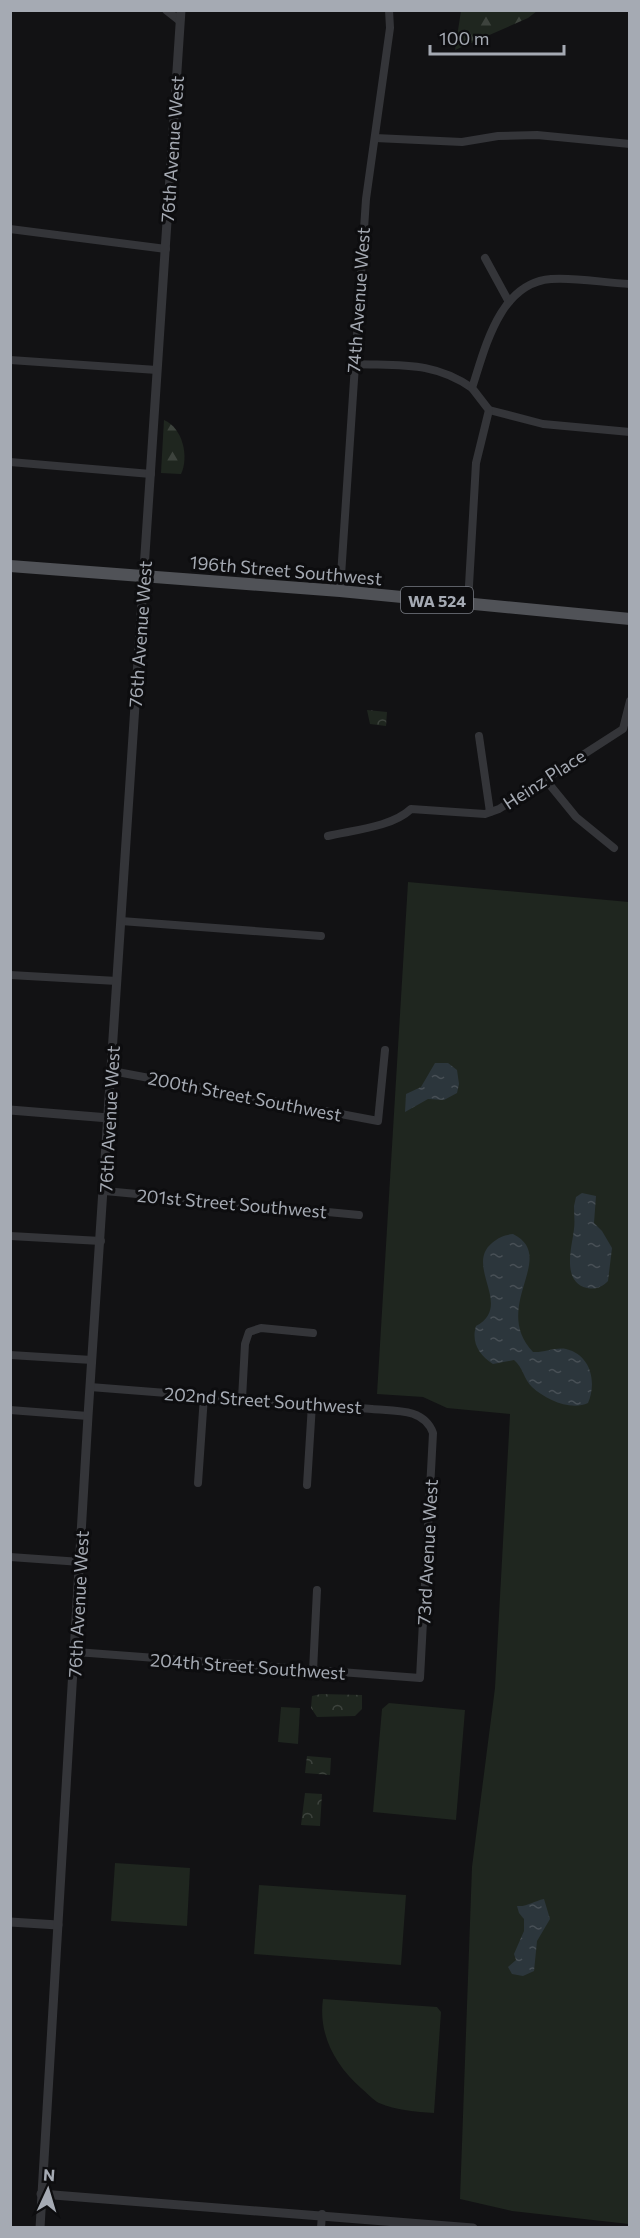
<svg xmlns="http://www.w3.org/2000/svg" width="640" height="2238" font-family="Commissioner,sans-serif">
<style>
.grass{fill:#1f261f}
.forest{fill:url(#forest-firs)}
.park{fill:url(#park-crowns)}
.water{fill:url(#water-ripples)}
.lines{fill:none;stroke-linecap:round;stroke-linejoin:round}
.minor{stroke:#343539;stroke-width:8}
.tertiary{stroke:#343539;stroke-width:9}
.primary{stroke:#505257;stroke-width:12}
.labels{text-anchor:middle;dominant-baseline:central;stroke-width:6;stroke-linejoin:round;paint-order:stroke}
.shield{fill:#0d0d0f;stroke:#777b82;stroke-width:1.5}
.shield-label{font-size:16px;font-weight:bold;fill:#a5aab3}
.street-label{font-size:18px;fill:#a5aab3;stroke:#0d0d0f}
</style>
<defs>
<pattern id="forest-firs" width="22" height="20" patternUnits="userSpaceOnUse" patternTransform="scale(1.5)"><rect width="22" height="20" fill="#1f261f"/><path d="M5 1l3.5 6h-7zM16 11l3.5 6h-7z" fill="#3d433d"/></pattern>
<pattern id="park-crowns" width="20" height="18" patternUnits="userSpaceOnUse" patternTransform="scale(1.5)"><rect width="20" height="18" fill="#1f261f"/><path d="M2 6a3 3 0 1 1 6 0M12 15a3 3 0 1 1 6 0" fill="none" stroke="#3d433d"/></pattern>
<pattern id="water-ripples" width="26" height="14" patternUnits="userSpaceOnUse" patternTransform="scale(1.5)"><rect width="26" height="14" fill="#2c363c"/><path d="M2 4q2-2 4 0t4 0M15 11q2-2 4 0t4 0" fill="none" stroke="#485056"/></pattern>
</defs>
<rect width="100%" height="100%" fill="#121214"/>
<!-- grass -->
<g class="grass">
<polygon points="408,882 629,902 629,2224 512,2211 460,2199 472,1867 495,1688 510,1414 447,1408 423,1397 377,1394"/>
<polygon points="389,1703 465,1710 456,1820 373,1812 382,1709"/>
<polygon points="281,1707 300,1708 298,1744 278,1742"/>
<polygon points="115,1863 190,1868 187,1926 111,1921"/>
<polygon points="259,1885 406,1895 401,1965 254,1954"/>
<path d="M 323,1999 L 437,2007 L 441,2012 L 434,2113 C 416,2112 396,2110 379,2103 C 373,2100 367,2093 361,2088 C 335,2065 318,2034 323,1999 Z"/>
</g>
<!-- forest -->
<g class="forest">
<polygon points="461,11 461,10 537,11 528,18 455,50"/>
<path d="M 164,420 C 183,428 189,457 181,474 L 161,473 Z"/>
</g>
<!-- park -->
<g class="park">
<polygon points="367,710 387,712 386,726 370,724"/>
<polygon points="321,1694 362,1695 362,1709 355,1716 317,1717 311,1708 312,1696"/>
<polygon points="307,1756 331,1758 330,1775 305,1773"/>
<polygon points="305,1793 322,1794 320,1826 301,1825"/>
</g>
<!-- water -->
<g class="water">
<polygon points="435,1063 448,1063 457,1070 459,1084 457,1093 444,1100 428,1099 405,1112 406,1094 421,1087"/>
<path d="M 582,1193 L 596,1196 L 594,1223 L 602,1231 L 612,1248 L 608,1281 C 602,1287 596,1290 587,1288 C 561,1282 572,1247 574,1229 C 575,1222 574,1214 574,1206 L 576,1197 Z"/>
<path d="M 513,1234 C 559,1257 490,1306 533,1352 C 543,1353 556,1347 566,1349 C 591,1355 597,1382 588,1403 C 571,1411 546,1400 532,1387 C 524,1380 523,1367 514,1360 L 493,1364 C 479,1355 471,1342 476,1326 C 514,1306 464,1266 492,1243 C 499,1237 505,1235 513,1234 Z"/>
<path d="M 544,1899 L 550,1919 L 537,1941 L 534,1971 L 523,1976 L 512,1974 L 508,1967 L 516,1960 L 514,1954 L 524,1931 L 524,1919 L 519,1913 L 517,1906 C 527,1907 534,1901 544,1899 Z"/>
</g>
<g class="lines">
<!-- minor -->
<g class="minor">
<polyline points="166,10 180,21"/>
<polyline points="375,138 462,142 498,136 537,135 630,144"/>
<polyline points="10,229 166,249"/>
<polyline points="485,258 509,302"/>
<polyline points="10,360 157,370"/>
<path d="M 354,364 C 400,366 433,361 472,388"/>
<polyline points="489,410 543,424 630,432"/>
<polyline points="10,462 151,474"/>
<polyline points="340,591 366,199 390,28 389,10"/>
<path d="M 468,603 L 476,463 L 489,410 L 472,388 C 485,349 499,283 551,279 C 576,277 604,283 630,284"/>
<polyline points="479,736 490,812"/>
<polyline points="545,779 576,817 614,848"/>
<path d="M 328,836 C 354,830 392,827 411,809 L 485,814 L 499,809 L 623,729 L 630,701"/>
<polyline points="121,921 321,936"/>
<polyline points="10,975 117,981"/>
<polyline points="112,1071 378,1121 385,1050"/>
<polyline points="105,1191 359,1215"/>
<polyline points="10,1236 101,1241"/>
<polyline points="10,1355 92,1360"/>
<polyline points="242,1399 245,1344 249,1332 261,1328 313,1333"/>
<polyline points="10,1410 88,1416"/>
<polyline points="198,1483 204,1396"/>
<polyline points="307,1485 312,1404"/>
<polyline points="10,1557 81,1562"/>
<path d="M 76,1652 L 420,1678 L 433,1433 C 424,1408 395,1411 372,1409 L 90,1387"/>
<polyline points="313,1671 317,1590"/>
<polyline points="321,2228 322,2214"/>
</g>
<!-- tertiary -->
<g class="tertiary">
<polyline points="10,1110 109,1118"/>
<polyline points="10,1922 58,1925"/>
<polyline points="41,2194 473,2228"/>
<polyline points="40,2228 88,1416 181,10"/>
</g>
<!-- primary -->
<polyline class="primary" points="10,566 340,591 630,619"/>
</g>
<g class="labels">
<!-- shield labels -->
<rect class="shield" x="401" y="587" width="72" height="26" rx="4.5"/>
<g class="shield-label">
<text x="437" y="600">WA 524</text>
</g>
<!-- street labels -->
<g class="street-label">
<text transform="translate(172 149) rotate(-86)">76th Avenue West</text>
<text transform="translate(358 300) rotate(-86)">74th Avenue West</text>
<text transform="translate(286 570) rotate(5)">196th Street Southwest</text>
<text transform="translate(140 634) rotate(-86)">76th Avenue West</text>
<text transform="translate(544 779) rotate(-33)">Heinz Place</text>
<text transform="translate(245 1096) rotate(11)">200th Street Southwest</text>
<text transform="translate(109 1119) rotate(-87)">76th Avenue West</text>
<text transform="translate(232 1203) rotate(5)">201st Street Southwest</text>
<text transform="translate(263 1400) rotate(4)">202nd Street Southwest</text>
<text transform="translate(427 1552) rotate(-87)">73rd Avenue West</text>
<text transform="translate(78 1604) rotate(-87)">76th Avenue West</text>
<text transform="translate(248 1666) rotate(4)">204th Street Southwest</text>
</g>
</g>
<!-- border -->
<rect width="640" height="2238" fill="none" stroke="#a5aab3" stroke-width="24"/>
<!-- north arrow -->
<g transform="translate(48 2190) rotate(4)" stroke="#0d0d0f" stroke-width="4.5" paint-order="stroke">
<path d="M0-4.5L10 22L0 15L-10 22Z" fill="#a5aab3"/>
<text y="-9" font-size="16" font-weight="bold" text-anchor="middle" fill="#a5aab3">N</text>
</g>
<!-- scale -->
<path d="M430 45v9h134v-9" fill="none" stroke="#a5aab3" stroke-width="3"/>
<text x="439" y="45" font-size="18" fill="#a5aab3" stroke="#0d0d0f" stroke-width="4.5" paint-order="stroke">100 m</text>
</svg>
